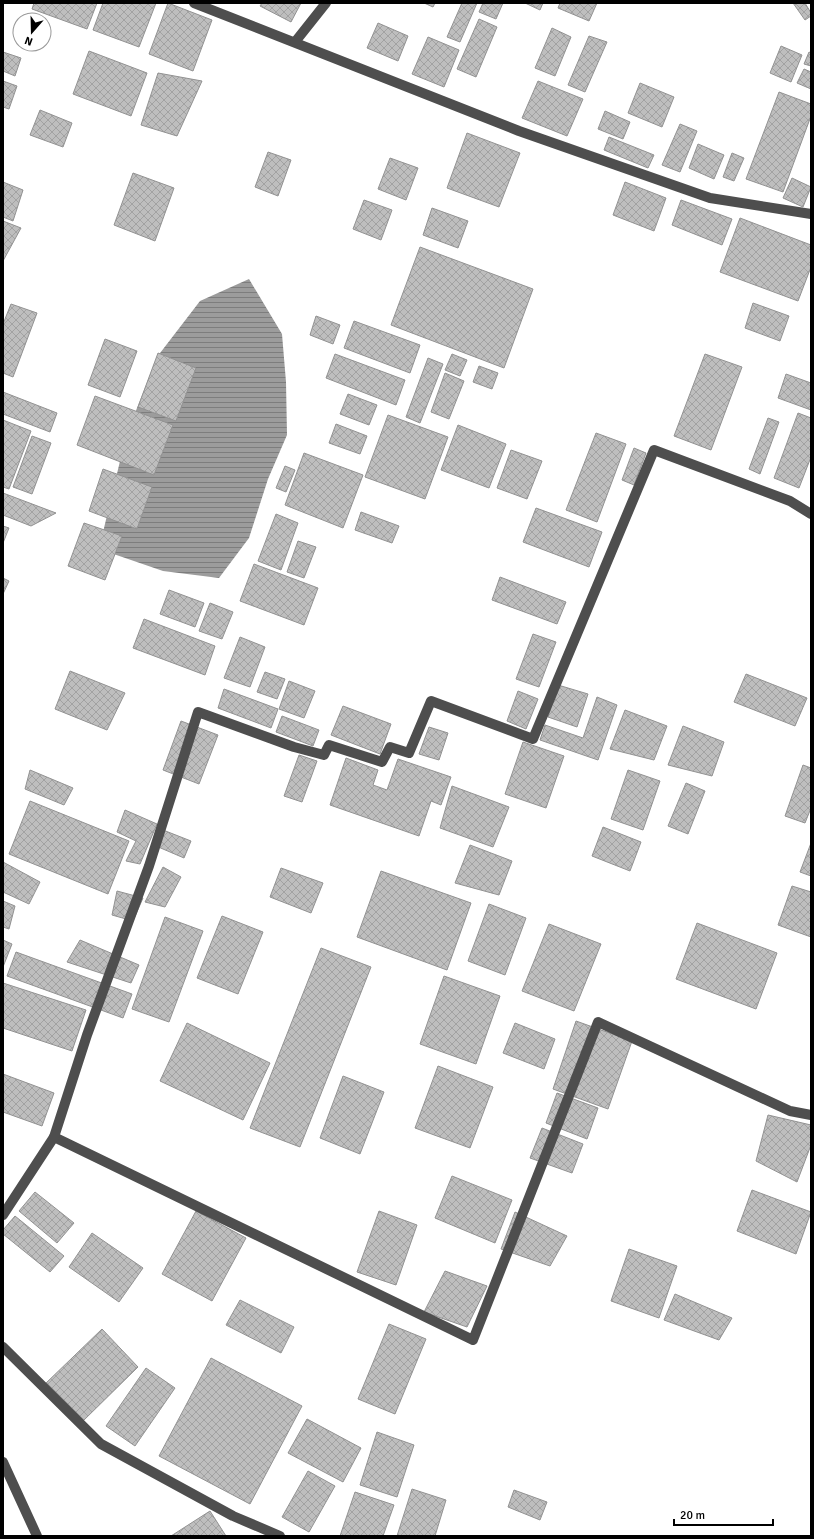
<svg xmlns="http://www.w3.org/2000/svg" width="814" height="1539" font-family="Signika,sans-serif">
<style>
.water{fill:url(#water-rules)}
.building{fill:url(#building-cross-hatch);stroke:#929292}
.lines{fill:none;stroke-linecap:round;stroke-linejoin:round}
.minor{stroke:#4e4e4e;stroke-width:10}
</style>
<defs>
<pattern id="water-rules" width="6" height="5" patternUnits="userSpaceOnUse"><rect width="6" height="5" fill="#9c9c9c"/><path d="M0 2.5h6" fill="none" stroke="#7d7d7d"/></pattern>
<pattern id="building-cross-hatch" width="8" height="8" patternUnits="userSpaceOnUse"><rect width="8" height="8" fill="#bebebe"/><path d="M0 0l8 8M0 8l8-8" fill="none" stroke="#a2a2a2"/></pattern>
</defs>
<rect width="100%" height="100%" fill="#fff"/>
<!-- water -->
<polygon class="water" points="249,279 282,334 286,382 287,435 268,479 249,538 219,578 163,571 99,549 126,436 157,357 200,301"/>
<!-- building -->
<g class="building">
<polygon points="34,3 97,3 87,29 32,9"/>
<polygon points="103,3 156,3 139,47 93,30"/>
<polygon points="168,3 212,20 193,71 149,54"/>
<polygon points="262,3 301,3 291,22 260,6"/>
<polygon points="424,3 435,3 433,7"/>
<polygon points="462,3 477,3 460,42 447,37"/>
<polygon points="483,3 503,3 496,19 479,12"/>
<polygon points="525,3 543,3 540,10"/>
<polygon points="560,3 597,3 589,21 558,8"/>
<polygon points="793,3 805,3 811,13 811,16 805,20"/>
<polygon points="479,19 497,27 476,77 457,69"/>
<polygon points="378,23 408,36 398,61 367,48"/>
<polygon points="552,28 571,37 555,76 535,68"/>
<polygon points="589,36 607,42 585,92 568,85"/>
<polygon points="428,37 459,50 444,87 412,74"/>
<polygon points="781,46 802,55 791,82 770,73"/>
<polygon points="89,51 147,73 131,116 73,94"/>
<polygon points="3,52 21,58 15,76 3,71"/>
<polygon points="809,52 811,53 811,66 804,64"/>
<polygon points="804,69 811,72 811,89 797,83"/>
<polygon points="158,73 202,81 177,136 141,125"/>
<polygon points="3,81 17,86 9,109 3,107"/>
<polygon points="538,81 583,99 567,136 522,118"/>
<polygon points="640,83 674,97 662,127 628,113"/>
<polygon points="779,92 811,104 811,116 783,192 746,179"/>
<polygon points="40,110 72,123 63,147 30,135"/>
<polygon points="605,111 630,122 623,139 598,129"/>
<polygon points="680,124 697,131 680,172 662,165"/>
<polygon points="467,133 520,153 499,207 447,188"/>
<polygon points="609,137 654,155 648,168 604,150"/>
<polygon points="698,144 724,155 714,179 689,168"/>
<polygon points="268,152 291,160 278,196 255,187"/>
<polygon points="732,153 744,158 734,181 723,177"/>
<polygon points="390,158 418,168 406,200 378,189"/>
<polygon points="133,173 174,188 155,241 114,225"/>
<polygon points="792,178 811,187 803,207 783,198"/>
<polygon points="3,182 23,190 13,221 3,217"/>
<polygon points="625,182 666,198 654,231 613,215"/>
<polygon points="364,200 392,210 381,240 353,229"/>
<polygon points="681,200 732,219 722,245 672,225"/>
<polygon points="432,208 468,221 458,248 423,235"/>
<polygon points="740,218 811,245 811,267 798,301 720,272"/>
<polygon points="3,221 21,228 3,261"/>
<polygon points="420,247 533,289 504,368 391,325"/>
<polygon points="753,303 789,316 780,341 745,328"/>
<polygon points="11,304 37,313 13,377 3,373 3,324"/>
<polygon points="316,316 340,325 333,344 310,335"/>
<polygon points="354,321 420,345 410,373 344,348"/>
<polygon points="105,339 137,351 120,397 88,385"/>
<polygon points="158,353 196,368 176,421 138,407"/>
<polygon points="335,354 405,380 396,405 326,378"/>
<polygon points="452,354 467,360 460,376 445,370"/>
<polygon points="705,354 742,367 711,450 674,436"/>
<polygon points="428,358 443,364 420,423 406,417"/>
<polygon points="479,366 498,373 492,389 473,382"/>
<polygon points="445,373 464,381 449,419 431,412"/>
<polygon points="786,374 811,383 811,410 778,398"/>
<polygon points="3,392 57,413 50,432 3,414"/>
<polygon points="348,394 377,405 369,425 340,414"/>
<polygon points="95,396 173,425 154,475 77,445"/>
<polygon points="798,413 811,418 811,457 799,488 774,478"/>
<polygon points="388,415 448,437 425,499 365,477"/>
<polygon points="768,418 779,422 760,474 749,469"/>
<polygon points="3,420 31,431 9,489 3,487"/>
<polygon points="336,424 367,436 360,454 329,443"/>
<polygon points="458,425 506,444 489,488 441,470"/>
<polygon points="596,433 626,444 597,522 566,510"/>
<polygon points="32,436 51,443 32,494 13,487"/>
<polygon points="634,448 646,453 634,485 622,480"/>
<polygon points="511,450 542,461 527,499 497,488"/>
<polygon points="304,453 363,475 343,528 285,505"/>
<polygon points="285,466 295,470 286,492 276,488"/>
<polygon points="103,469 152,487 137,529 89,511"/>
<polygon points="3,493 56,513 31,526 3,515"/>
<polygon points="536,508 602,532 589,567 523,542"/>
<polygon points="361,512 399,526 392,543 355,530"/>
<polygon points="276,514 298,523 281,570 258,561"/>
<polygon points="84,523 122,536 105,580 68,566"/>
<polygon points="3,526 9,528 3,543"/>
<polygon points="298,541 316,547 304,578 287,572"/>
<polygon points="254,564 318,588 304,625 240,601"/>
<polygon points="500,577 566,602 557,624 492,600"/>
<polygon points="3,578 9,581 3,594"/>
<polygon points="169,590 204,603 195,627 160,614"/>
<polygon points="210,603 233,612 222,639 199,631"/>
<polygon points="144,619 215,646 205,675 133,648"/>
<polygon points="533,634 556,642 539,687 516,679"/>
<polygon points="240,637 265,647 250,687 224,678"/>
<polygon points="70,671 125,693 107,730 55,709"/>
<polygon points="265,672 285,679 277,699 257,692"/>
<polygon points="746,674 807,698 795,726 734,702"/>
<polygon points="289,681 315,691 304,718 279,709"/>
<polygon points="558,685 588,694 577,727 548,717"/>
<polygon points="224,689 278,709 271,728 218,708"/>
<polygon points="518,691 538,699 526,729 507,721"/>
<polygon points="597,697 617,705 598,760 540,740 545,725 583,738"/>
<polygon points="343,706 391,724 380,754 331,735"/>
<polygon points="625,710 667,726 654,760 610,749"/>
<polygon points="282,716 319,730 313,746 276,732"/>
<polygon points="181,721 218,735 199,784 163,770"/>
<polygon points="683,726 724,742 712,776 668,765"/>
<polygon points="429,727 448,733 439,760 419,754"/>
<polygon points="523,742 564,756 546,808 505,794"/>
<polygon points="299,755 317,761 302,802 284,796"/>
<polygon points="346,758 378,770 373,785 387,790 398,759 451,777 441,805 431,801 419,836 330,805"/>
<polygon points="803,765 811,768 811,808 805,823 785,816"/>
<polygon points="30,770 73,788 64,805 25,789"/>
<polygon points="628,770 660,781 643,830 611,819"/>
<polygon points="686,783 705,791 688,834 668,826"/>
<polygon points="452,786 509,807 493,847 440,828"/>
<polygon points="30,801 129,841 108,894 9,854"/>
<polygon points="125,810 157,824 140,864 126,861 136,841 117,832"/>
<polygon points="603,827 641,842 630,871 592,856"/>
<polygon points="163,830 191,841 184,858 156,846"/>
<polygon points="811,843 811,876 800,872"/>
<polygon points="470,845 512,861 499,895 455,883"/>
<polygon points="3,862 40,882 29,904 3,892"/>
<polygon points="163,867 181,877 165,907 145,902"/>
<polygon points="281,868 323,883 311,913 270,897"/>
<polygon points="381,871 471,903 447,970 357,937"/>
<polygon points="792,886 811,892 811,937 778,925"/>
<polygon points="117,891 143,898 133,921 112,915"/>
<polygon points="3,901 15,906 9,929 3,927"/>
<polygon points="489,904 526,918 505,975 468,961"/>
<polygon points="222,916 263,932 238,994 197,978"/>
<polygon points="165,917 203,931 169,1022 132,1009"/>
<polygon points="697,923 777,953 756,1009 676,979"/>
<polygon points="549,924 601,944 574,1011 522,991"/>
<polygon points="3,940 12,944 3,967"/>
<polygon points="80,940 139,965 131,983 67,962"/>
<polygon points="321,948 371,967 300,1147 250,1128"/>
<polygon points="16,952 132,994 123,1018 7,976"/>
<polygon points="444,976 500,996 476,1064 420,1044"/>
<polygon points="3,983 86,1010 72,1051 3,1028"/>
<polygon points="576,1021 632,1041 608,1109 553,1089"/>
<polygon points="187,1023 270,1063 243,1120 160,1081"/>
<polygon points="515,1023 555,1039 544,1069 503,1053"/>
<polygon points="438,1066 493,1087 470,1148 415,1128"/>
<polygon points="3,1074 54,1093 42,1126 3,1112"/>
<polygon points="343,1076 384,1092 360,1154 320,1138"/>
<polygon points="557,1093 598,1108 587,1139 546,1123"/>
<polygon points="768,1115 811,1125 811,1145 797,1182 756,1161"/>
<polygon points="542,1128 583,1144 572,1173 530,1158"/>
<polygon points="452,1176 512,1200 495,1243 435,1218"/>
<polygon points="752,1190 811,1212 796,1254 737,1231"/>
<polygon points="35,1192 74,1223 57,1243 19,1211"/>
<polygon points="196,1211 246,1238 212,1301 162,1274"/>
<polygon points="379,1211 417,1225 396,1285 357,1272"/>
<polygon points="515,1212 567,1236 550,1266 501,1249"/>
<polygon points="15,1216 64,1256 50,1272 3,1234 3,1230"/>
<polygon points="92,1233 143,1268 119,1302 69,1267"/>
<polygon points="629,1249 677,1266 659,1318 611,1301"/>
<polygon points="445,1271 487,1286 467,1327 424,1312"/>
<polygon points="675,1294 732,1318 719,1340 664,1320"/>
<polygon points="240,1300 294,1327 281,1353 226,1325"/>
<polygon points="389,1324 426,1339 395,1414 358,1399"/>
<polygon points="102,1329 138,1367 82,1422 45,1384"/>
<polygon points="211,1358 302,1406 250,1504 159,1456"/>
<polygon points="146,1368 175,1388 135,1446 106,1426"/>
<polygon points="307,1419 361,1448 343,1482 288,1453"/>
<polygon points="377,1432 414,1445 397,1497 360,1485"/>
<polygon points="308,1471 335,1486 309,1532 282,1517"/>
<polygon points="412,1489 446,1500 435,1536 397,1536"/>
<polygon points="514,1490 547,1502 540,1520 508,1507"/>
<polygon points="355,1492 394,1505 383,1536 340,1536"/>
<polygon points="210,1511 226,1536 171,1536"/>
</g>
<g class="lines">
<!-- minor -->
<g class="minor">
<polyline points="194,3 519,131 710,198 811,214"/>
<polyline points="295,42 326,3"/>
<polyline points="54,1137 473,1340 598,1022 790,1111 811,1115"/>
<polyline points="3,1215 54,1137 87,1035 149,866 198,712 294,747 324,755 329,745 382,762 390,747 409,753 431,701 533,739 654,450 790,501 811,514"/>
<polyline points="3,1347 101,1444 233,1516 280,1536"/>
<polyline points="3,1462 37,1536"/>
</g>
</g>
<!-- border -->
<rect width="814" height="1539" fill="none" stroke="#000000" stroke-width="8"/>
<!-- north arrow -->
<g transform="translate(32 32) rotate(200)"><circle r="19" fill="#ffffff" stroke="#999999"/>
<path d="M0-3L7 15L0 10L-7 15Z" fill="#000000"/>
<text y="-6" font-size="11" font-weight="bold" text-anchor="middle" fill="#000000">N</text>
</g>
<!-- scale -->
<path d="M674 1519v6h99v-6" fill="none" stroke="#000000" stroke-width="2"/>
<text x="680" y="1519" font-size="12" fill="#000000" stroke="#ffffff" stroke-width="3" paint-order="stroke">20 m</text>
</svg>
